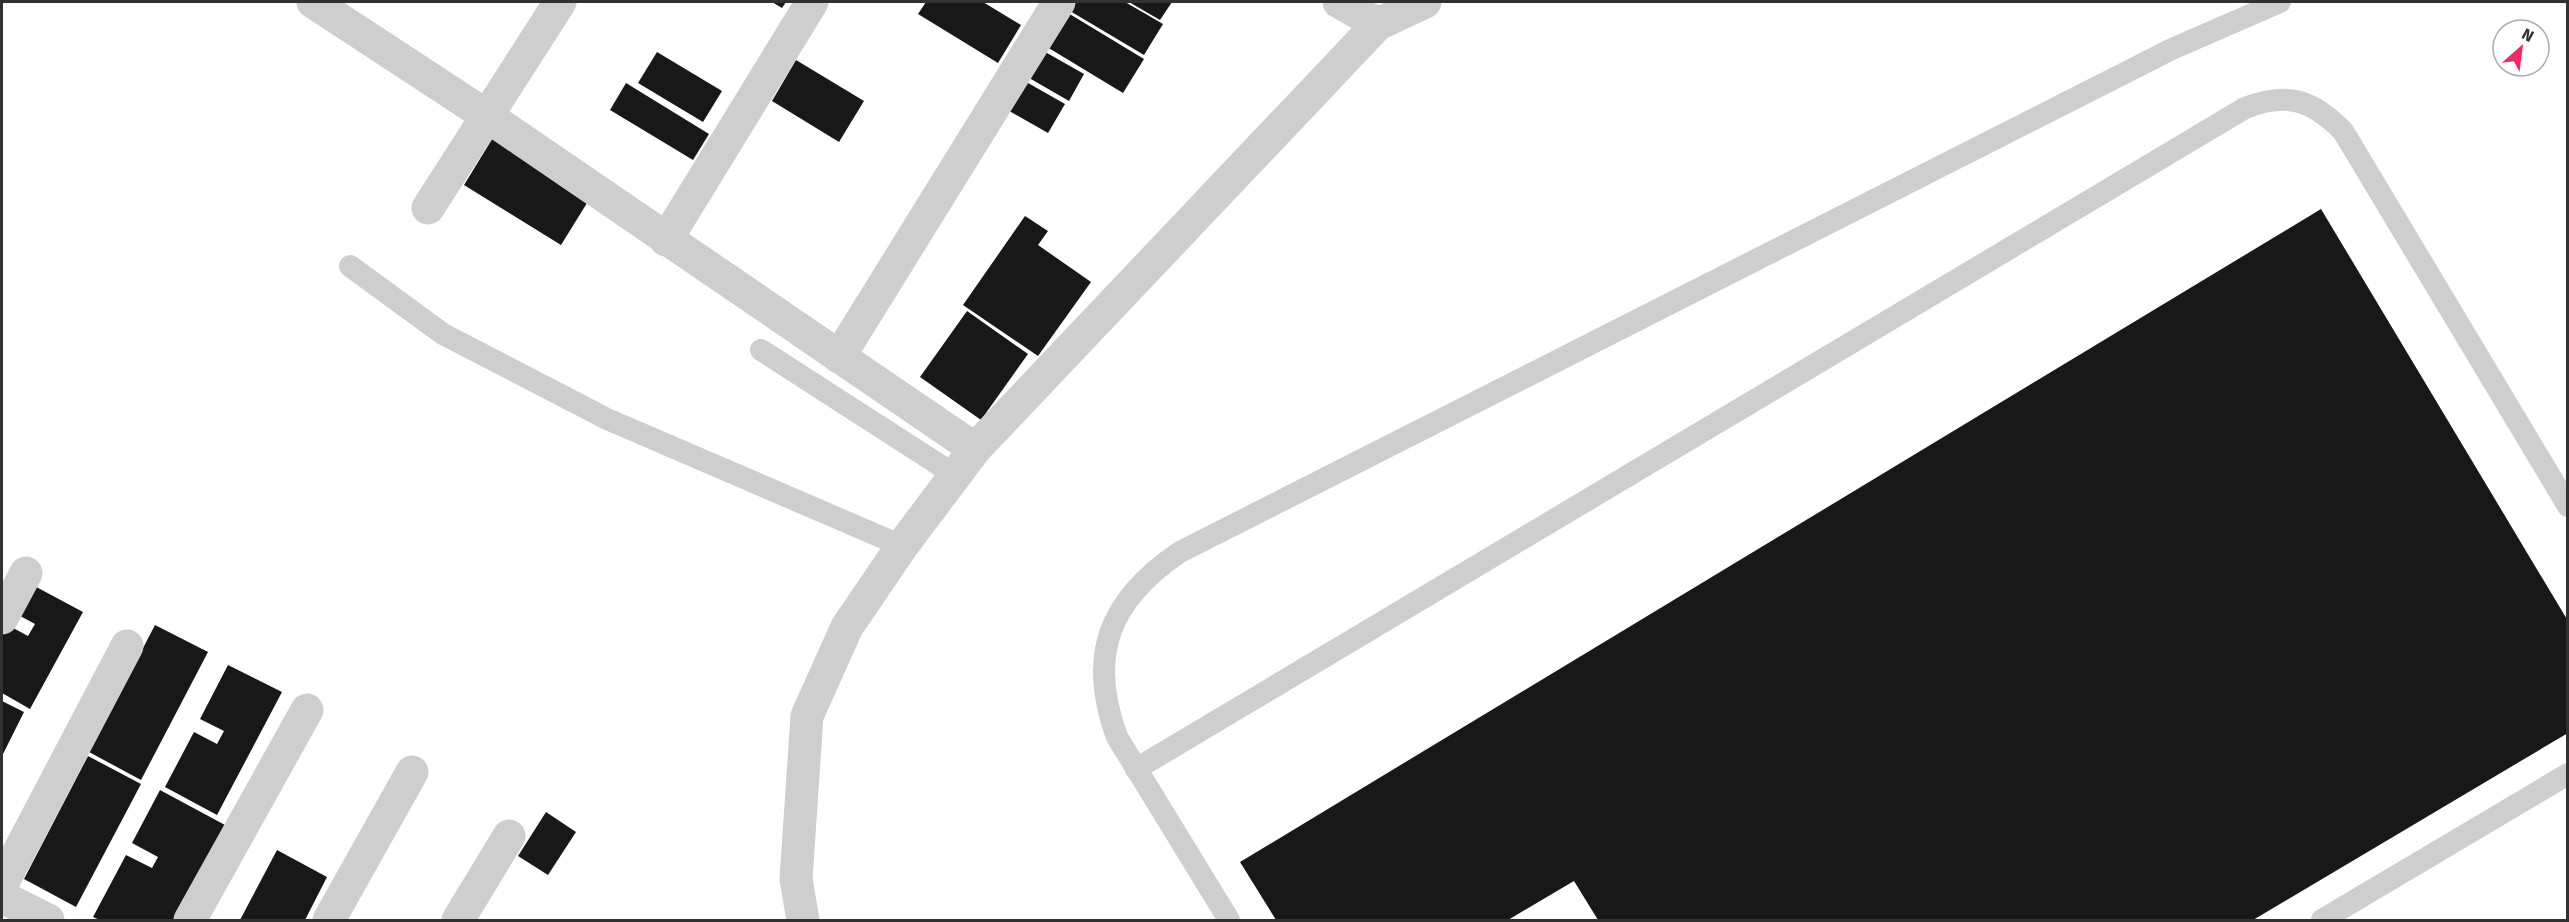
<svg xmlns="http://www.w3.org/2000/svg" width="2569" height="922" font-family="'Fira Sans',sans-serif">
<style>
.building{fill:#181818}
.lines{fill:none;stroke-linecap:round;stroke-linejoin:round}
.service{stroke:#cecece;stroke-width:22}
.minor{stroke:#cecece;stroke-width:33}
.tertiary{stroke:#cecece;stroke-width:33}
</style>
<rect width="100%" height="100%" fill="#fff"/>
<!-- building -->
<g class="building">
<polygon points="772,2 786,2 782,8"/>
<polygon points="926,2 983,2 1021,25 998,63 918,14"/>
<polygon points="1076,2 1125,2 1163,24 1144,55 1070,11"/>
<polygon points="1129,2 1172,2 1160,20"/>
<polygon points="1068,13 1144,59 1123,93 1047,47"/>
<polygon points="1040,49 1084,74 1069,101 1024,75"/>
<polygon points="657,52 722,91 703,122 638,83"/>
<polygon points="796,60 864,101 839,142 772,101"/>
<polygon points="1021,79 1065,104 1048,133 1004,108"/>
<polygon points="626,83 709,134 693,160 610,110"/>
<polygon points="494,136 592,195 561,245 464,185"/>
<polygon points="2321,209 2568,621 2568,733 2253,920 1598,920 1574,881 1508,920 1276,920 1240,862"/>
<polygon points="1025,216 1048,231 1038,245 1091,282 1038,356 963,305"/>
<polygon points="967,311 1028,354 981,420 920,377"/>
<polygon points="27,582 83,612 30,709 2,693 2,628 4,623 28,636 35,624 11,611"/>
<polygon points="155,625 208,652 141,780 89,752"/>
<polygon points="228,665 282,692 217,815 165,787 194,732 217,744 224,731 200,719"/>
<polygon points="2,701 24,712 2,756"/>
<polygon points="88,756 141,784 76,907 24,879"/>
<polygon points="160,790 225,825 175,920 100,920 93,917 126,855 152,868 158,857 132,843"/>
<polygon points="546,812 576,832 548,875 518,856"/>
<polygon points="277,850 327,877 305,920 240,920"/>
</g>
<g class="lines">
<!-- service -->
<g class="service">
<polyline points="350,266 443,334 607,419 902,546"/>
<polyline points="761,350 955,475"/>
<path d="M 1136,769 L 2245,108 C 2287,92 2311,99 2343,131 L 2568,506"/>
<path d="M 1229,920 L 1117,737 C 1087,655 1109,600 1180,552 L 2172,49 L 2280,2"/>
<polyline points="2322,920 2568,774"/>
</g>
<!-- minor -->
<g class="minor">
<polyline points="313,2 487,116 975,449"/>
<polyline points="1339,2 1378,24"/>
<polyline points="428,208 560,2"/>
<polyline points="666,240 812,2"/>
<polyline points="839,357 1059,2"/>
<polyline points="2,618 26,573"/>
<polyline points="2,884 127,646"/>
<polyline points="2,897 48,920"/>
<polyline points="190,920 307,710"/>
<polyline points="329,920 412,772"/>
<polyline points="458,920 509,836"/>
</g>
<!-- tertiary -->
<polyline class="tertiary" points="803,920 796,879 807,716 847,627 902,546 975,449 1378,24 1425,2"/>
</g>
<!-- border -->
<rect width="2569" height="922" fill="none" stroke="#313131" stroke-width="6"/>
<!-- north arrow -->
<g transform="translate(2521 48) rotate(28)"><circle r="28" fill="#ffffff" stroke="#adadad" stroke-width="1.5"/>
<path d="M0-4.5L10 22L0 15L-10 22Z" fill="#f52661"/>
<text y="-9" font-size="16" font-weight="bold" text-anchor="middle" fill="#313131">N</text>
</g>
</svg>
